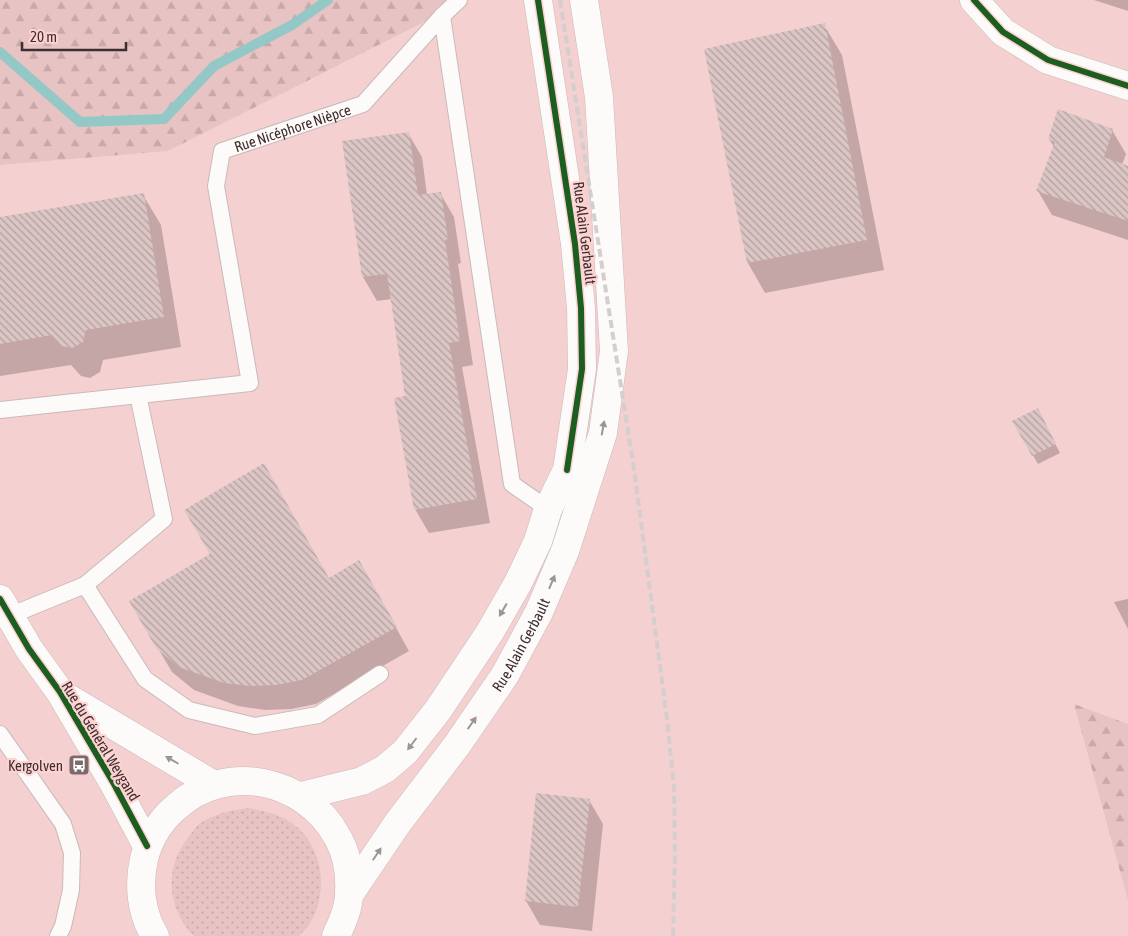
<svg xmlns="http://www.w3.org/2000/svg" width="1128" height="936" font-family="'Asap Condensed',sans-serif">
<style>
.built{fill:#f5d0d0}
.grass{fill:url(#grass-dots)}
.forest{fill:url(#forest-firs)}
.shadow{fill:#0003}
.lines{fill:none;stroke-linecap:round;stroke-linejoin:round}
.stream{stroke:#94c8c6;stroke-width:10}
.building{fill:url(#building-back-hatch)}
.lane-casing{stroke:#cab9b9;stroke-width:18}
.street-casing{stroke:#cab9b9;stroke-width:29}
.secondary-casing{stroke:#cab9b9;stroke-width:29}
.lane{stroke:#fdfafa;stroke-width:16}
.street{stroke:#fdfafa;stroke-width:28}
.secondary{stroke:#fdfafa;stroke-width:28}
.rail{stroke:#d4cece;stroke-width:4;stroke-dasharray:8 4;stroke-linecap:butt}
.cycleway-casing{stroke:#fcd3d2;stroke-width:9}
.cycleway{stroke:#1b5e20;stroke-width:6}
.oneway{fill:#9e9494}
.labels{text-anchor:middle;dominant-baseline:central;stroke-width:4.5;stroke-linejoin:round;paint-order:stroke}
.street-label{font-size:15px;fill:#3e2e2e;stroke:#fcd3d2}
.poi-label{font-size:15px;fill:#3e2e2e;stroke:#fcd3d2;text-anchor:end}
</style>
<defs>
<pattern id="grass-dots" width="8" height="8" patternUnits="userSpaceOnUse" patternTransform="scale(1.25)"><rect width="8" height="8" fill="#e8c3c3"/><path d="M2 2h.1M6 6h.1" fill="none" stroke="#c8a8a8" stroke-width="1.8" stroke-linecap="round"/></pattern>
<pattern id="forest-firs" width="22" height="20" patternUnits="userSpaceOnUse" patternTransform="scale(1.25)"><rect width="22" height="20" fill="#e8c3c3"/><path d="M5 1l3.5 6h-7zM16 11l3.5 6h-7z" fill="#c8a8a8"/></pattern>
<pattern id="building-back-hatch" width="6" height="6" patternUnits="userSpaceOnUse" patternTransform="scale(1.25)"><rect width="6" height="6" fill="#dbc5c5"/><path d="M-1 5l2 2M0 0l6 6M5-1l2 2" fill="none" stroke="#b3a0a0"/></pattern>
</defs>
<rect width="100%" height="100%" fill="#f2dcdc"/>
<!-- built -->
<polygon class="built" points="468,0 1128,0 1128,936 0,936 0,165 168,151"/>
<!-- grass -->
<path class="grass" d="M 248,808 C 268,812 282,814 298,828 C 328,855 329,909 299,936 L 194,936 C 167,910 164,867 188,838 C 191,834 194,829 197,826 C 213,813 229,811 248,808 Z"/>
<!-- forest -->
<g class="forest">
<polygon points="0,0 468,0 168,151 0,165"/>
<polygon points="1074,704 1128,724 1128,900"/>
</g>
<!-- shadow -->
<g class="shadow">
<polygon points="1094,0 1128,0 1128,11"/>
<polygon points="824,25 842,55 884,270 765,293 748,263 705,50"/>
<polygon points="1112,130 1126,154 1122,165 1128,167 1128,240 1052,215 1038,191 1054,147 1049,139"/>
<polygon points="408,133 422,157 427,195 440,193 454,217 461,263 458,264 473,365 462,367 490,523 429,533 415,509 406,397 392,299 377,301 363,277"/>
<polygon points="143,195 161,225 181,347 103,360 100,372 90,378 81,376 71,365 0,376 0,218"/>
<polygon points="1042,418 1060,453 1038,464 1014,422"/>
<polygon points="359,562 409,651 316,704 291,709 265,710 238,706 194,690 172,672 131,602 329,579"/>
<polygon points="1128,599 1128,629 1114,602"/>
<polygon points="589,800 603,824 592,931 540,925 526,901"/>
</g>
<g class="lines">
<!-- stream -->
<polyline class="stream" points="0,52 80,122 164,119 214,66 292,25 328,0"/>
</g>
<!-- building -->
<g class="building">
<polygon points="825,23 867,240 747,263 704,49"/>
<polygon points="1058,109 1113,129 1104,157 1128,166 1128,221 1036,191 1055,142 1048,139"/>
<polygon points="409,132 418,195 441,192 448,239 445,240 460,341 449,343 477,499 414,510 394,398 405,396 387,274 362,277 342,141"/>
<polygon points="144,193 164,317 86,330 83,342 72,348 62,346 52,335 0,344 0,217"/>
<polygon points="1038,408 1056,444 1032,456 1012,421"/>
<polygon points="264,463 329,578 359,560 397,627 302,680 276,685 250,686 224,683 179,667 156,648 129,601 210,554 184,510"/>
<polygon points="536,793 590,799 578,907 525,901"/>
</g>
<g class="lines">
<!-- lane casing -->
<g class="lane-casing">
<g id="lane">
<polyline points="442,16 459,0"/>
<polyline points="138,395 164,519 85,585 145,679 189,710 255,726 318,715 380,674"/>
<path id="s1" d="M 0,410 L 250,383 L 216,186 L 222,151 L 363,104 L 442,16 L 512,484 L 548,509"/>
<polyline points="4,618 85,585"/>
<polyline points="0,734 63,824 72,853 71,890 63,926 58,936"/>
</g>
</g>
<!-- street casing -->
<g class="street-casing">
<polyline id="street" points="974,0 1003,32 1048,60 1128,86"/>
</g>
<!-- secondary casing -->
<g class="secondary-casing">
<g id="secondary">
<polyline points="0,599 29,649 60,692 114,784 147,846"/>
<polyline points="63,695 214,785"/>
<polyline points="301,796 362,781 385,769 405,752 438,710 490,632 518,583 538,541 548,509 567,470 582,369 581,308 575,244 538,0"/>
<path id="s2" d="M 349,895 L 397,824 L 457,745 L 505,675 L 539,612 L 565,551 L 603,433 L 614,351 L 599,97 L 584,0"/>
<path d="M 155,936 C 141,913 138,885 144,859 C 149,839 159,822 175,808 C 225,761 306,778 338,838 C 347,854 350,875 349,893 C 349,908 342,923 336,936"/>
</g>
</g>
<!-- lane -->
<use href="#lane" class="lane"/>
<!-- street -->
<use href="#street" class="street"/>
<!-- secondary -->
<use href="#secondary" class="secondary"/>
<!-- rail -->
<polyline class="rail" points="560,0 634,469 667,719 674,787 675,855 673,936"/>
<!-- cycleway casing -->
<g class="cycleway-casing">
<g id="cycleway">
<polyline points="538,0 575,244 581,308 582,369 567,470"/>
<polyline points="974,0 1003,32 1048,60 1128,86"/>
<polyline points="0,599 29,649 60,692 114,784 147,846"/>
</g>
</g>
<!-- cycleway -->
<use href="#cycleway" class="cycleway"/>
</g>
<!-- one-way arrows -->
<defs><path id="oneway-solid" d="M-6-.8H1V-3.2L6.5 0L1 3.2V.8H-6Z" transform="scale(1.25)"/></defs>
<g class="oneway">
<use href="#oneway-solid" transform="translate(603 428) rotate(-80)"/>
<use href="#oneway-solid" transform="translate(552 582) rotate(-67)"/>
<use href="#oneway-solid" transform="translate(503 610) rotate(120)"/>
<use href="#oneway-solid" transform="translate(472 723) rotate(-55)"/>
<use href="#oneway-solid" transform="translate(412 744) rotate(127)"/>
<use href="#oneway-solid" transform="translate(172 760) rotate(-150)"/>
<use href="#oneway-solid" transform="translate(377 854) rotate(-56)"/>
</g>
<!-- icons -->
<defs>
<g id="bus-square" transform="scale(1.125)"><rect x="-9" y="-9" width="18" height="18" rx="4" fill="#7d6b6b" stroke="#fcd3d2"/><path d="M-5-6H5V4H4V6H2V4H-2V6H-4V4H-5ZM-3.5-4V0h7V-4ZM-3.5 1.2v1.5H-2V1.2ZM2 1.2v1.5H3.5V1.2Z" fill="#fff"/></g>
</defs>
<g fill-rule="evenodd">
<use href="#bus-square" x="79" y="765"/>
</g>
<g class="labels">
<!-- street labels -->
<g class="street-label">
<text stroke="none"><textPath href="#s1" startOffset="561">Rue Nicéphore Nièpce</textPath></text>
<text transform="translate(585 233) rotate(83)">Rue Alain Gerbault</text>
<text stroke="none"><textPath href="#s2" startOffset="304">Rue Alain Gerbault</textPath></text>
<text transform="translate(101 741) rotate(59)">Rue du Général Weygand</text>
</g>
<!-- poi labels -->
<g class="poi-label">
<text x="63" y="765">Kergolven</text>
</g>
</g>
<!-- scale -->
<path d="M22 42v8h104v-8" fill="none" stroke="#3e2e2e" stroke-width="2.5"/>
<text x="30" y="42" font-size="15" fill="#3e2e2e" stroke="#fcd3d2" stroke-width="4" paint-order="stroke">20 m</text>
</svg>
